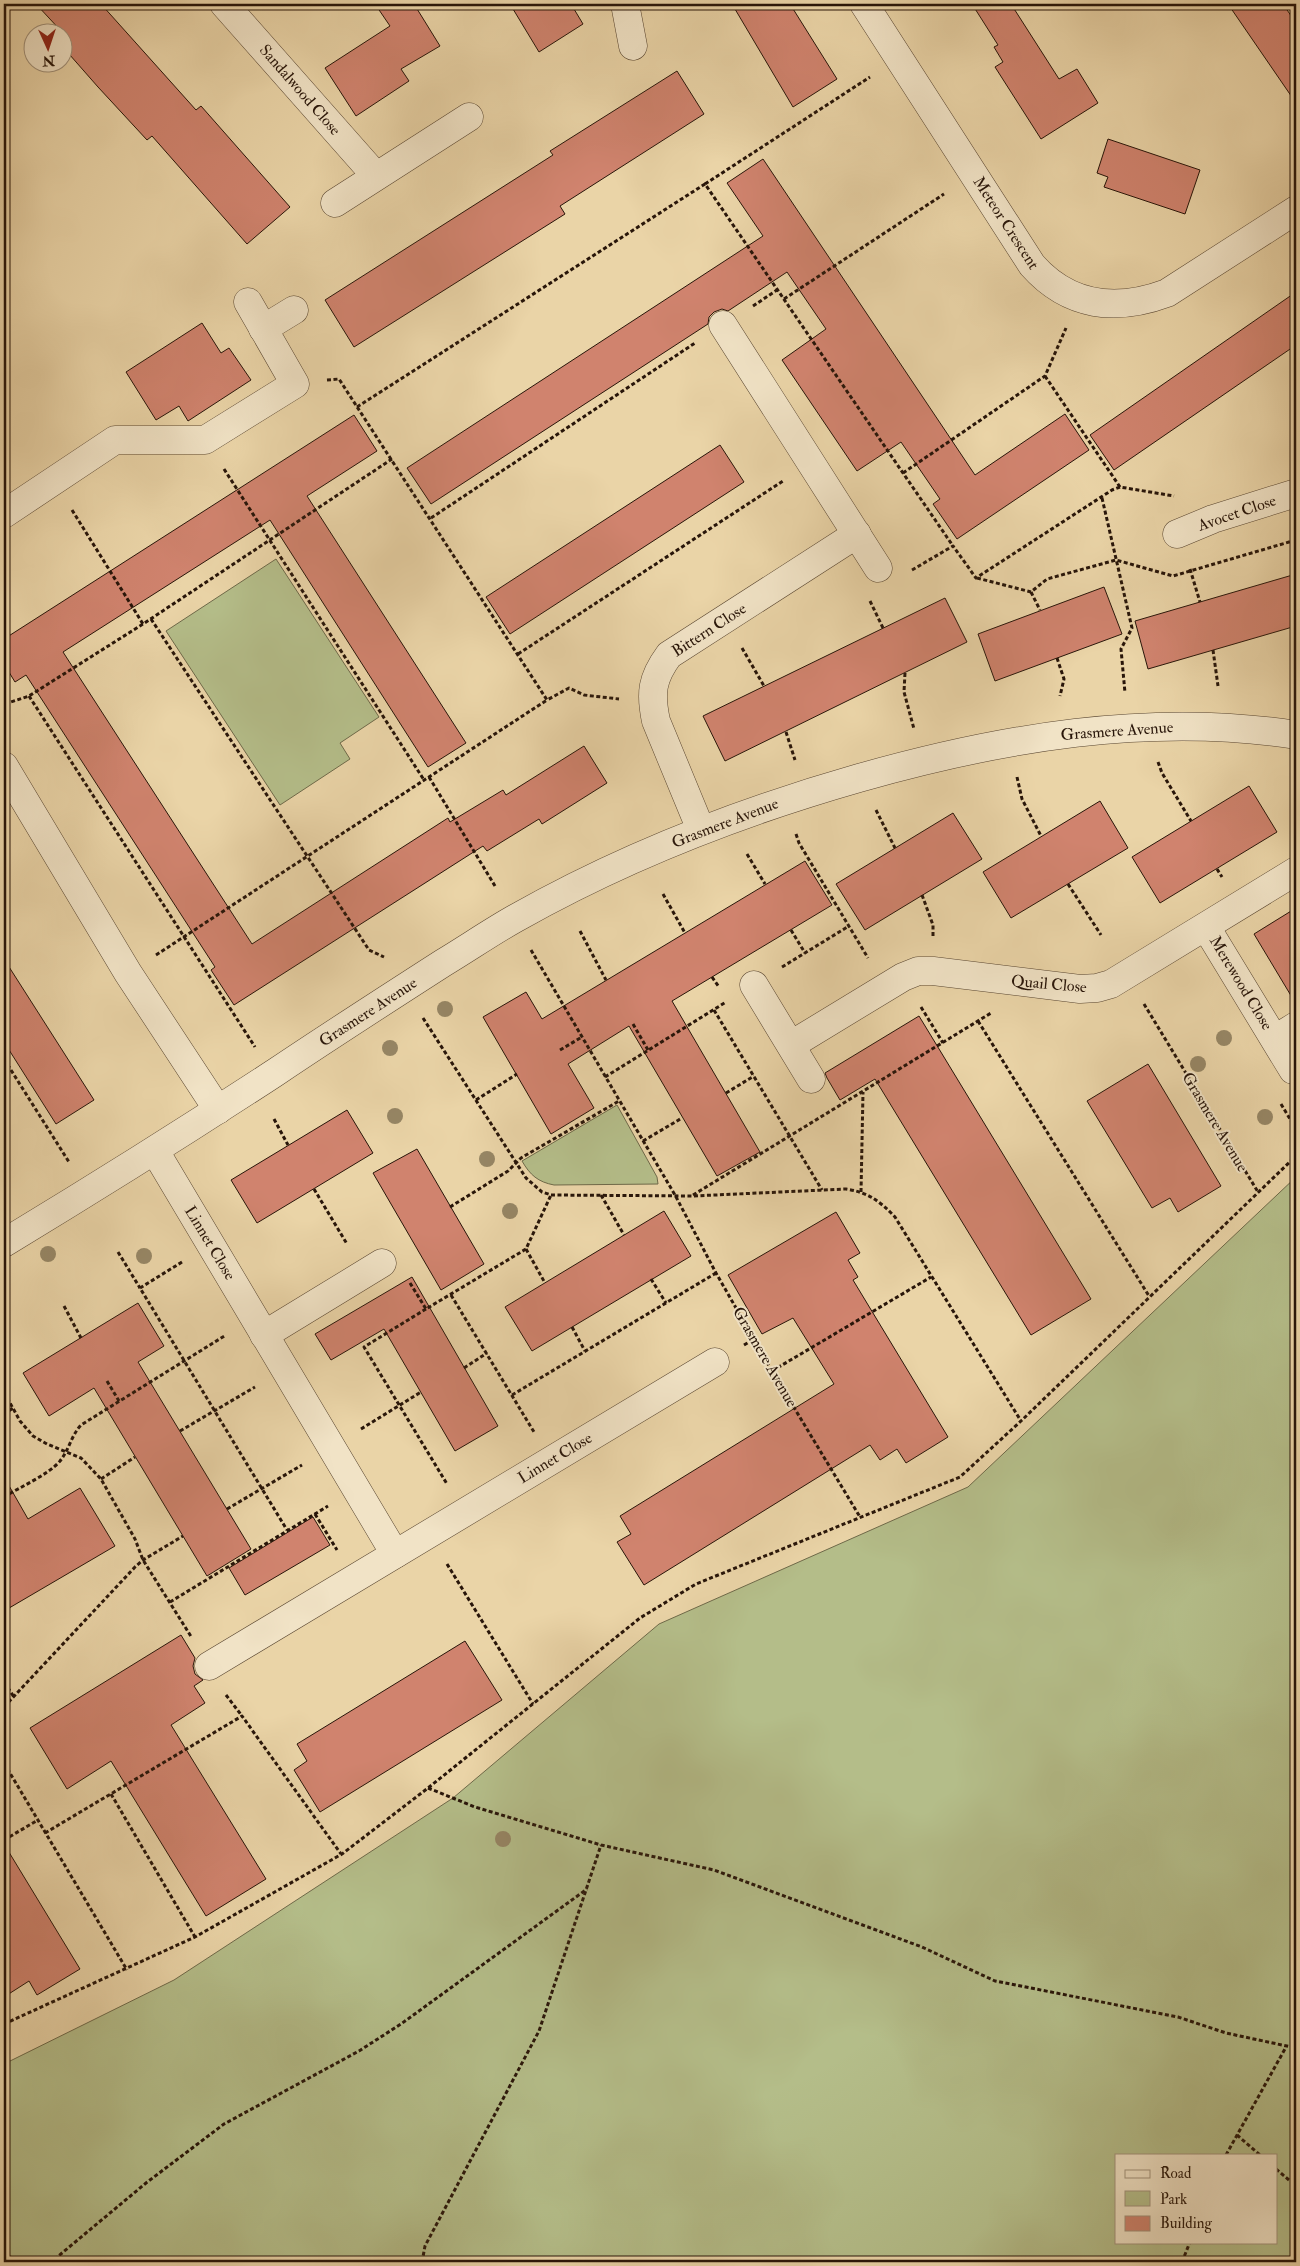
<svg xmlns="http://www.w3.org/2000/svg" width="1300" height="2266" font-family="'IM FELL Double Pica',serif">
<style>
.green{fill:#b4bd89;stroke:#6e6949;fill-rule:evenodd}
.building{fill:#d0836e;stroke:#281509}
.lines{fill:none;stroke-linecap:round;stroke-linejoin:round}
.street-casing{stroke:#584530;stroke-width:29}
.path{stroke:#281509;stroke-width:3;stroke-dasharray:4 2.5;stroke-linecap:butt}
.street{stroke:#f1e3c6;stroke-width:28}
.tree{fill:#968665}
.labels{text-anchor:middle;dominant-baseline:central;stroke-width:4;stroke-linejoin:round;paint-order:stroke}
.street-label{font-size:16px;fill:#281509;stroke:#f1e3c6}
</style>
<rect width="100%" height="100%" fill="#ead4a7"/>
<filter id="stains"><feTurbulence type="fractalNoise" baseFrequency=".004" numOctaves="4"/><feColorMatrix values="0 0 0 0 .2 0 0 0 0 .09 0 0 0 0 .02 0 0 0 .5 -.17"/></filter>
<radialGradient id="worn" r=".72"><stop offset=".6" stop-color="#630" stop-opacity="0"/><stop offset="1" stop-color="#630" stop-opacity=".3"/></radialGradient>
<!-- green -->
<g class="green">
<polygon points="276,559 379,717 340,743 350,759 280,805 166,631"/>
<path d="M 617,1105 L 657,1177 L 658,1184 L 554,1185 C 538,1182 530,1175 522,1161 Z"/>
<path d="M 1296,1177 L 1296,2262 L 4,2262 L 4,2064 L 174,1980 L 453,1798 L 659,1624 L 968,1487 ZM 1116,2155 L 1276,2155 L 1276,2242 L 1116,2242 Z"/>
</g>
<!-- building -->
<g class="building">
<polygon points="36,4 101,4 196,110 201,106 290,207 247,244 152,136 147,140 98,87 62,46 62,32"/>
<polygon points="375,4 414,4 440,46 401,69 409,81 356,116 325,68 390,26"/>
<polygon points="510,4 571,4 583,24 539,52"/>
<polygon points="732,4 790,4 837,79 793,107"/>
<polygon points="972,4 1011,4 1059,79 1077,69 1098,103 1041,139 995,67 1003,62 994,47 998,45"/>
<polygon points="1228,4 1283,4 1296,23 1296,103"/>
<polygon points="677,71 704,114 560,206 565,214 354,347 325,300 553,155 550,151"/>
<polygon points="1108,139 1200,170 1185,214 1104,187 1108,177 1097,173"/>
<polygon points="763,159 975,475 1065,414 1089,450 957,539 933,504 940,499 901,442 857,471 782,360 826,329 787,272 728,311 722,309 714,312 709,317 708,324 431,504 407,468 763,236 727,183"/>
<polygon points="1296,292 1296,345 1114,470 1090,435"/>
<polygon points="202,323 221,353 229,348 251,380 188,421 179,406 156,420 126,372"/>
<polygon points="354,415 377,451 307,496 466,743 428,767 270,520 63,652 252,944 448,818 450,822 503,790 506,795 584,746 607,783 542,824 539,819 487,851 483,846 234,1005 211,970 215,967 26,675 15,682 4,664 4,639"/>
<polygon points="720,445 744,482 510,634 486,597"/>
<polygon points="1296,574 1296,626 1148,669 1135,621"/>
<polygon points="1104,587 1122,634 995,681 978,634"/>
<polygon points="945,598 967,642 725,761 703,716"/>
<polygon points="1249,786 1277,832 1160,903 1132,857"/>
<polygon points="1100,801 1128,848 1011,918 983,872"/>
<polygon points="953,813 982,859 865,930 836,884"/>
<polygon points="805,861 832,905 672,1001 760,1152 717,1176 629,1026 568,1064 594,1108 551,1134 483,1017 526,992 542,1019"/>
<polygon points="1296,908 1296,1004 1254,934"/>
<polygon points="4,959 94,1100 56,1124 4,1042"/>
<polygon points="919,1016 1091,1299 1031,1335 875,1079 840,1100 827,1078 825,1073"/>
<polygon points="1148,1064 1221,1186 1178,1212 1170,1198 1152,1208 1087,1101"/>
<polygon points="347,1110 373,1153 257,1223 231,1180"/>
<polygon points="417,1149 484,1264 441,1290 373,1173"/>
<polygon points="664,1211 691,1256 532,1351 505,1307"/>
<polygon points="836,1212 860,1253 848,1260 858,1277 853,1280 948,1437 906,1463 897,1449 880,1460 870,1445 644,1585 617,1542 631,1534 620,1516 834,1384 793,1318 762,1334 728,1275"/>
<polygon points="412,1277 498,1426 455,1451 384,1329 331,1360 315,1334"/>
<polygon points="138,1303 164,1346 138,1362 251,1549 207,1576 94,1388 49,1416 23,1373"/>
<polygon points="4,1477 28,1519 80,1488 115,1546 4,1611"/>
<polygon points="313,1517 330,1545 245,1595 229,1568"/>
<polygon points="181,1635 195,1658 193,1666 195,1674 203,1680 194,1686 205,1703 171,1725 266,1879 206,1916 111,1761 67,1789 30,1728"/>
<polygon points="465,1641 502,1700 320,1812 294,1770 307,1761 297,1744"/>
<polygon points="4,1844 80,1969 37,1995 29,1981 4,1997"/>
</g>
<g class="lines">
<!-- street casing -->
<g class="street-casing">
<g id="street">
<polyline points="224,4 376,176"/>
<polyline points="625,4 633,46"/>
<path d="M 864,4 L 1032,265 C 1069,307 1116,312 1167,293 L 1296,210"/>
<polyline points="335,203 469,117"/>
<polyline points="723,325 878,568"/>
<polyline points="263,329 294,310"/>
<polyline points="4,514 115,440 205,440 295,384 248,302"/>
<polyline points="1177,534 1213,519 1296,493"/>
<polyline points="4,766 128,973 218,1110"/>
<path d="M 701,830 L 656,721 C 650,693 652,678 669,655 L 857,534"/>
<polyline points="1206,927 1293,1070"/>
<polyline points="754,985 811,1079"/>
<polyline points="1275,1039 1296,1026"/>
<polyline points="791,1045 903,977 918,971 933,971 1080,989 1097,988 1111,984 1296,871"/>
<polyline points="155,1151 395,1554"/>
<path d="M 4,1243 C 95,1188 186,1131 276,1072 C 331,1035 387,999 443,963 C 468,948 491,932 516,918 C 624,857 740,812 859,778 C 1000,738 1150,712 1296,735"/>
<polyline points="264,1335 382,1263"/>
<polyline points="209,1666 715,1362"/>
</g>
</g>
<!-- path -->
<g class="path">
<polyline points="705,184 870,77"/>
<polyline points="784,299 944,194"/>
<polyline points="753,306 777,290"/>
<polyline points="1045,376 1120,487"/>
<polyline points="327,380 339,379 547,700 569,688 584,695 619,699"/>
<polyline points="357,407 705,184 953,546"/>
<polyline points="224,469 424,780"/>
<polyline points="903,473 1045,376 1066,328"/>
<polyline points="1102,498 1132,628 1121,649 1125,693"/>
<polyline points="72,510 143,624"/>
<polyline points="431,518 695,343"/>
<polyline points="1190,569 1200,602"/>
<polyline points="912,570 953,546 976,578 1112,490 1120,487 1174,496"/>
<polyline points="977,578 1031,592 1047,579 1116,560 1173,576 1296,540"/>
<polyline points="1031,592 1040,610"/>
<polyline points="870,601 883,628"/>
<polyline points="151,619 369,950 384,957"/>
<polyline points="742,648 764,686"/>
<polyline points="1213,650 1218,686"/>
<polyline points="518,654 783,481"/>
<polyline points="1057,658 1064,679 1060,696"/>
<polyline points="905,673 904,692 914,729"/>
<polyline points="29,696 255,1047"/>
<polyline points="5,704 29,696 143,624 392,459"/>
<polyline points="786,732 795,760"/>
<polyline points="1158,762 1162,773 1191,821"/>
<polyline points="429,777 495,886"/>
<polyline points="1017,777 1022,799 1041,836"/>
<polyline points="876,810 895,848"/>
<polyline points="796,834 799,843 868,958"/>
<polyline points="747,854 765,884"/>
<polyline points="1217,869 1222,877"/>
<polyline points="1068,884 1101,935"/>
<polyline points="663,894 685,933"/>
<polyline points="922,895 933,925 933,937"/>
<polyline points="791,930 805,953"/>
<polyline points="580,931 606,980"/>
<polyline points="531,950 675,1195 716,1273 772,1371 860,1517"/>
<polyline points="156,955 547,700"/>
<polyline points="782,967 849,926"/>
<polyline points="712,977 719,987"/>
<polyline points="1144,1004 1258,1192"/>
<polyline points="921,1007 943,1043"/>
<polyline points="714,1010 822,1190"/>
<path d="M 423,1018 L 526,1178 L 542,1192 L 551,1195 L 693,1196 L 846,1189 C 867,1192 880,1201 895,1217 L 1021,1421"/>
<polyline points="978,1021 1149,1296"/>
<polyline points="633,1024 648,1050"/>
<polyline points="560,1050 582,1037"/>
<polyline points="4,1059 69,1162"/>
<polyline points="605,1077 726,1002"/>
<polyline points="726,1093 754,1076"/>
<polyline points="476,1100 517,1074"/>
<polyline points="1281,1104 1296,1129"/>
<polyline points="274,1119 288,1145"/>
<polyline points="643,1141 682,1118"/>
<polyline points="314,1189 347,1244"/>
<polyline points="861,1192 863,1092"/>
<polyline points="601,1195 624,1235"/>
<polyline points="693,1195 991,1013"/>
<polyline points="450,1207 508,1171 521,1158 619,1101"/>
<polyline points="526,1249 545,1283"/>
<polyline points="118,1252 140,1288"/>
<polyline points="182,1262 140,1288 287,1530"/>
<polyline points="651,1279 666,1303"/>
<polyline points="410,1283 426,1309 526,1249 551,1195"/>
<polyline points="451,1295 534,1432"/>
<polyline points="64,1306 81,1338"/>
<polyline points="426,1309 364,1347 447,1484"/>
<polyline points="572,1327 585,1351"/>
<polyline points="744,1345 754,1339"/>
<polyline points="464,1368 487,1353"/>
<polyline points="772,1371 931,1277"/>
<polyline points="107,1381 119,1401"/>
<polyline points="4,1392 20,1421 33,1436 47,1444 81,1458 101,1479 135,1539 143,1560 192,1638"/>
<polyline points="512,1395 716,1273"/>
<polyline points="4,1414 13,1408"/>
<polyline points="361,1429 421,1392"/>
<polyline points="180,1431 255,1387"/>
<polyline points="101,1479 135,1457"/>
<path d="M 4,1497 C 20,1487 48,1475 60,1461 C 69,1450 71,1436 81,1425 L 226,1335"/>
<polyline points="227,1509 302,1465"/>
<polyline points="315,1514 337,1550"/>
<polyline points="447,1564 533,1704"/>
<polyline points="170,1602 328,1506"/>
<polyline points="4,1682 14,1697"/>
<polyline points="226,1695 242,1716"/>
<polyline points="4,1707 135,1567 143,1560 183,1536"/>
<polyline points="4,1763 127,1970"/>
<polyline points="428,1788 475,1807 601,1845 714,1870 922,1947 995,1981 1178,2017 1226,2033 1296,2048"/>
<polyline points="111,1794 195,1937"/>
<polyline points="45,1833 242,1716 341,1854"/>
<polyline points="4,1840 38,1820"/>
<polyline points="4,2024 195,1937 342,1854 428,1788 640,1618 696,1584 960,1477 1021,1421 1296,1156"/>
<polyline points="1237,2135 1260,2155"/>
<polyline points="1226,2155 1286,2047"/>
<polyline points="1276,2169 1289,2180 1296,2184"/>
<polyline points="4,2254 20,2262"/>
<polyline points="28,2262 56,2258 146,2183 224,2124 359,2051 401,2024 587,1889"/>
<polyline points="422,2262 425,2246 539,2031 601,1845"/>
<polyline points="1182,2262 1190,2242"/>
</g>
<!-- street -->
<use href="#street" class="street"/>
</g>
<!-- trees -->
<g class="tree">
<circle cx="445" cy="1009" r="8"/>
<circle cx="1224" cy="1038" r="8"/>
<circle cx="390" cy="1048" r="8"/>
<circle cx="1198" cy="1064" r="8"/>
<circle cx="395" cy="1116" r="8"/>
<circle cx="1265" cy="1117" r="8"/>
<circle cx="487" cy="1159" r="8"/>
<circle cx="510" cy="1211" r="8"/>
<circle cx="48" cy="1254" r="8"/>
<circle cx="144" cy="1256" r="8"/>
<circle cx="503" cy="1839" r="8"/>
</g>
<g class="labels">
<!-- street labels -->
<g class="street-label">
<text transform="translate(300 90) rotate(49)">Sandalwood Close</text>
<text transform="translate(1006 223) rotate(57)">Meteor Crescent</text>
<text transform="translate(1237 513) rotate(-19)">Avocet Close</text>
<text transform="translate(709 630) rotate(-33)">Bittern Close</text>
<text transform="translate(1117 731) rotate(-4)">Grasmere Avenue</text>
<text transform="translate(725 823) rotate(-21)">Grasmere Avenue</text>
<text transform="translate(1241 983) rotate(59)">Merewood Close</text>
<text transform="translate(1049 984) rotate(5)">Quail Close</text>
<text transform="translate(368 1012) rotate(-33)">Grasmere Avenue</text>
<text transform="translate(1215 1122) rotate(59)">Grasmere Avenue</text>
<text transform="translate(210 1243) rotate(59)">Linnet Close</text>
<text transform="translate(765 1357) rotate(60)">Grasmere Avenue</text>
<text transform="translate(555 1458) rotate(-31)">Linnet Close</text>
</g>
</g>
<!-- margin -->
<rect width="1300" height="2266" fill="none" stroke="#ead4a7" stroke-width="20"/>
<rect x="5" y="5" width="1290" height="2256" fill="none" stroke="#281509" stroke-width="2.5"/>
<rect x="10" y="10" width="1280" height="2246" fill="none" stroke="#281509"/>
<!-- legend -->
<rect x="1115" y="2154" width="162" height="90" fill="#f1e3c6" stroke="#a1917a"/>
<rect x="1125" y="2170" width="25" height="8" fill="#f1e3c6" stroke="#a1917a"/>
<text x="1160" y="2178" font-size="15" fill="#281509">Road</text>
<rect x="1125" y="2191" width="25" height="15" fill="#b4bd89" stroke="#a1917a"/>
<text x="1160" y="2204" font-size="15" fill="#281509">Park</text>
<rect x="1125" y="2216" width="25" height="15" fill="#d0836e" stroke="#a1917a"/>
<text x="1160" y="2228" font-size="15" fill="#281509">Building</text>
<!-- north arrow -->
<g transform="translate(48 48) rotate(177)"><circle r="24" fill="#f1e3c6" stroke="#a1917a"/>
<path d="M0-4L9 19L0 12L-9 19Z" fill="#8f2418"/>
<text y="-8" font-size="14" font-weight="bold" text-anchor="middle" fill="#281509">N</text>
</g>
<rect width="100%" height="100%" filter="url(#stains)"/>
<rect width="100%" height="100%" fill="url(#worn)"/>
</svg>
